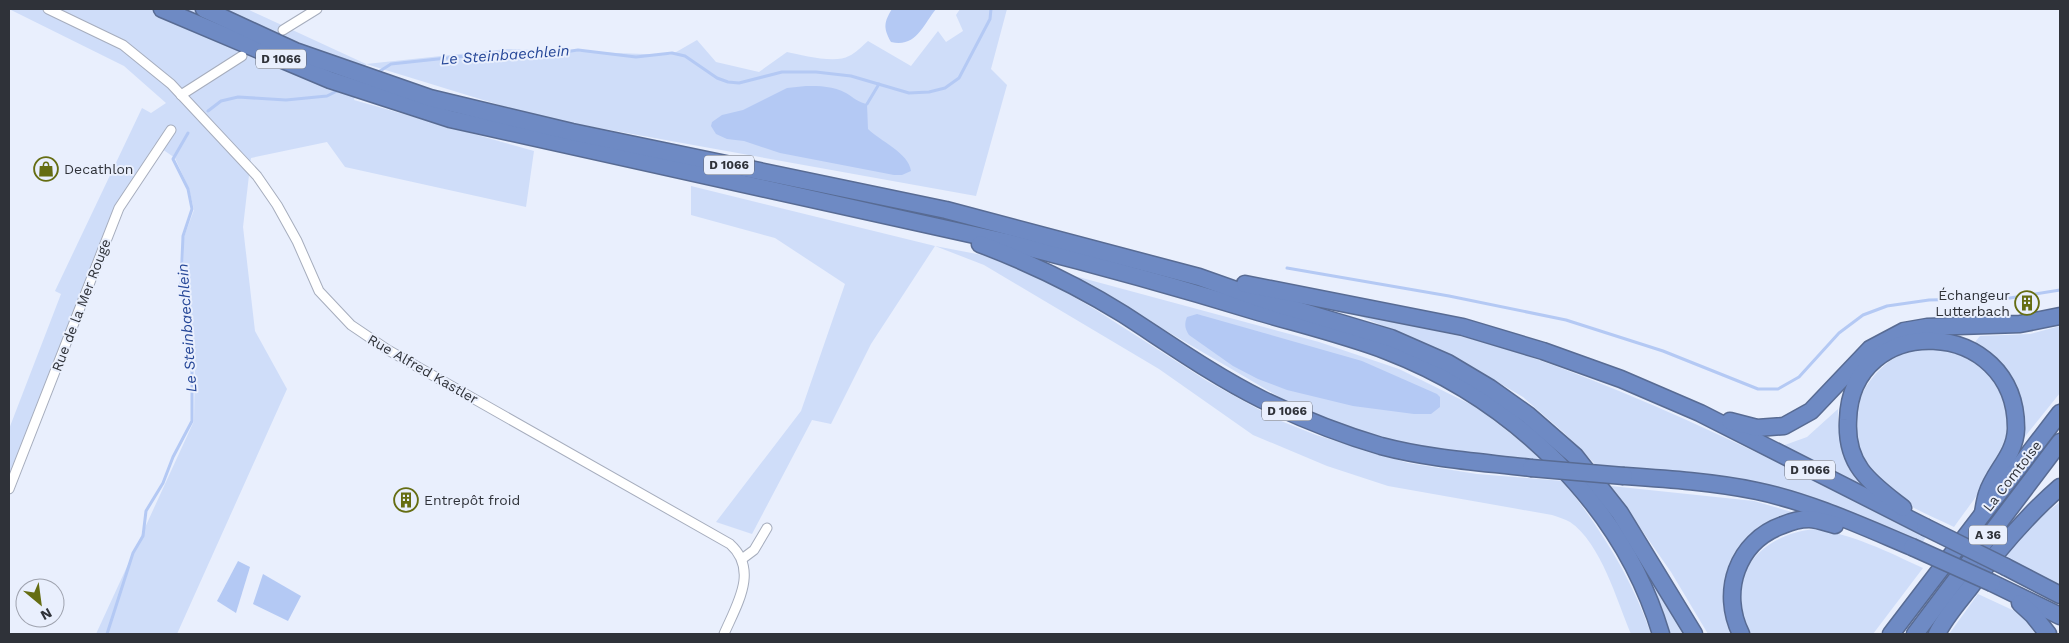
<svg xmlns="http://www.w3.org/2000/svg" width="2069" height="643" font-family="'Work Sans',sans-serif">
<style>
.green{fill:#cfddf9}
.water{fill:#b4c9f4}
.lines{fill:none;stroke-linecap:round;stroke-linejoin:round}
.stream{stroke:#b4c9f4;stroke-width:3}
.street-casing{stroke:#a6adbd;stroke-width:11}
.highway-casing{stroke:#586b93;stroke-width:19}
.street{stroke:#fff;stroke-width:9}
.highway{stroke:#6e8ac4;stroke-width:16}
.highway-bridge-casing{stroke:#586b93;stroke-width:19;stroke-linecap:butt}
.highway-bridge{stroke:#6e8ac4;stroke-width:16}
.labels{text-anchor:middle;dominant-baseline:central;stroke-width:4;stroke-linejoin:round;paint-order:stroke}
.shield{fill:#e9effd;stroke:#676b74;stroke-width:1}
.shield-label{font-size:12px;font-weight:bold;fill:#2f3239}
.poi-label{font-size:14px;fill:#2f3239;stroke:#e9effd;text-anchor:start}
.street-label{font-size:14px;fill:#2f3239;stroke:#e9effd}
.water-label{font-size:15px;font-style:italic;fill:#264798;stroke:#e9effd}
</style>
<rect width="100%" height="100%" fill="#e9effd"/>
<!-- green -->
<g class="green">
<path d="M 9,9 L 247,9 L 366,64 L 507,49 L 671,55 L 697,40 L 716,62 L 759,72 L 787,52 C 802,55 835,64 849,56 C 856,53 862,46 868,41 L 911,66 L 938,31 L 946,42 L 963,31 L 956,15 L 960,9 L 1007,9 L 991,69 L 1007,85 L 976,196 L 538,117 L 366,64 L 354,100 L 534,151 L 526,207 L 345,167 L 327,142 L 251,158 L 243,227 L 255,331 L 287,389 L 177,634 L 96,634 L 194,421 L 195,362 L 183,283 L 184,237 L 194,210 L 189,189 L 175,158 L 155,144 L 115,208 L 9,478 L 9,429 L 61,294 L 55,291 L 142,108 L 151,113 L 166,103 L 124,66 Z"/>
<path d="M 691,186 L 935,246 L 982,255 L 1024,271 L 1057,287 L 1096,310 L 1207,381 L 1276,419 L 1316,435 L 1408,463 L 1477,474 L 1563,481 C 1600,528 1631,576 1651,634 L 1631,634 C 1617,601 1601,543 1570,522 C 1565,519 1558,517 1552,515 L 1388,486 L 1327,466 L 1253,435 L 1159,369 L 984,265 L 935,246 L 871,344 L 831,424 L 812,420 L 752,534 L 716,522 L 801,411 L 845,284 L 775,238 L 691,215 Z"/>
<polygon points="1071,275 1319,342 1399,369 1478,408 1548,463 1436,452 1368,435 1298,408"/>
<path d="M 1357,315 C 1411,326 1467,335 1519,353 C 1660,402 1793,469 1926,537 L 1921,545 L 1802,496 L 1599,468 L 1563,432 L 1523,397 L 1452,355 Z"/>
<path d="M 2060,326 L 2060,393 L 2023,439 C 2023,427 2024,414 2022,403 C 2016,377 1996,357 1975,342 L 1980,336 L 2030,334 Z"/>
<path d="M 1943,348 C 1951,350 1961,352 1968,357 C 1997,374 2014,409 2007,443 C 2004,461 1966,510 1954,527 C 1927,514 1897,503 1877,480 C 1865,466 1854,442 1854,424 C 1855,391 1884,356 1916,349 C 1925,347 1935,348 1943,348 Z"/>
<path d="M 1838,409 C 1837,450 1848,462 1871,493 L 1782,446 L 1807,437 Z"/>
<polygon points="1611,486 1754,501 1802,515 1757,531 1737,551 1726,576 1723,601 1734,634 1708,634 1671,572"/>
<polygon points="2060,502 2060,587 2004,559 2031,524"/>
<path d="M 1814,529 C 1853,534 1888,552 1923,568 L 1873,634 L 1751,634 C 1720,580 1758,535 1814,529 Z"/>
<polygon points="1628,541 1685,634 1667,634"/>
<polygon points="1978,594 2019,613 2041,634 1949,634"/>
</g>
<!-- water -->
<g class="water">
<path d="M 892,9 L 936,9 C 923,25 916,48 891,42 C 883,28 884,22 892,9 Z"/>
<path d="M 806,86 C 819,86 834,86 846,93 C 854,98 858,102 867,104 L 868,129 C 880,141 909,153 911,171 L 902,175 L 894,175 L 780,153 L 744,141 L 727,139 L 716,134 L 711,126 L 712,122 L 722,115 L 743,110 L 787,88 Z"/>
<path d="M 1197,314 L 1362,361 L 1437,394 L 1440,397 L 1440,407 L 1431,414 L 1414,414 L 1353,406 L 1287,390 L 1258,379 L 1233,366 L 1189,335 C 1185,329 1184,324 1187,317 Z"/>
<polygon points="238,561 250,567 236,613 217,601"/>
<polygon points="263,574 301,596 288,621 253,604"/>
</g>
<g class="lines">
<!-- stream -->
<g class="stream">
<polyline points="380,71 391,64 503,52 543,55 578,50 636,57 672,53 685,56 717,78 728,82 739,83 782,72 816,72 851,76 909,93 929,92 945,88 959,78 990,19 991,9"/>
<polyline points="867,104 879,84"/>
<polyline points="208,111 221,101 238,97 286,100 327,96 339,90"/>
<polyline points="1287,268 1449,296 1566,320 1663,351 1758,389 1778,389 1799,377 1839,333 1863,315 1887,306 1929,300 2010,298 2060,290"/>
<polyline points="107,634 133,553 143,536 146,511 163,483 173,457 192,421 192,361 181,283 183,236 192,209 188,189 173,159 188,133"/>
</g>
<!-- street casing -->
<g class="street-casing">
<g id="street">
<path d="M 48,9 L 123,45 L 171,84 L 257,176 L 277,205 L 297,241 L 319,291 L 351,325 L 388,350 L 730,544 C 759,570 737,604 724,634"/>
<polyline points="283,30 317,9"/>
<polyline points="181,95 242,56"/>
<polyline points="9,489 119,208 171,130"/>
<polyline points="742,559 754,550 767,528"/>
</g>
</g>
<!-- highway casing -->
<g class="highway-casing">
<g id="highway">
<path d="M 162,9 L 330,80 L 450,119 L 1006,242 C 1090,263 1173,286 1255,311 C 1299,324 1345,335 1387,351 C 1512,399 1622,504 1661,634"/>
<polyline points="204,9 295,51 430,98 572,132 946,210 1199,277 1270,302 1391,338 1448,363 1490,388 1528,415 1575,456 1620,513 1694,634"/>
<path d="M 980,244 C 1030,263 1078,286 1123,314 C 1168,343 1213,375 1261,399 C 1300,418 1340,434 1381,446 C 1430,459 1481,462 1531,468"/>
<polyline points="1245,284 1463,327 1543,351 1621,379 1700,413 1925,527"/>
<polyline points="1730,421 1757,428 1784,426 1811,411 1870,349 1904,331 1927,327 2020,324 2060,316"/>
<path d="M 1624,476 C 1668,479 1713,482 1757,491 C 1810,502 1862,526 1912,547"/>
<path d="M 1903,508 C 1888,496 1872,485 1861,470 C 1850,455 1847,437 1848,420 C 1851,310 2017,316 2016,429 C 2015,456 1994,471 1987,494 C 1985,500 1984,507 1983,513"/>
<polyline points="2006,567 2060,595"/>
<polyline points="1992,583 2060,616"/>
<polyline points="2020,603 2033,615 2048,634"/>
<path d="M 1741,634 C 1720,592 1737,541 1783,525 C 1790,522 1801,519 1809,519 C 1817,519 1827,523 1835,525"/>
<polyline points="1891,634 2060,413"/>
<polyline points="1915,634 2060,442"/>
<path d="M 1937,634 C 1944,619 1957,604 1968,590 C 1996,552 2024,518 2060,487"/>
</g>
</g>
<!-- street -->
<use href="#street" class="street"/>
<!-- highway -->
<use href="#highway" class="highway"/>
<!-- highway-bridge casing -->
<g class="highway-bridge-casing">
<g id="highway-bridge">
<polyline points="1531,468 1624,476"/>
<polyline points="1925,527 2006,567"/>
<polyline points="1912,547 1992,583"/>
</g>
</g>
<!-- highway-bridge -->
<use href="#highway-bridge" class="highway-bridge"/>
</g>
<!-- icons -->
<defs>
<g id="shop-ring" transform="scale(1.25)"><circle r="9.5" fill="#e9effd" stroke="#656d12" stroke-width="1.5"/><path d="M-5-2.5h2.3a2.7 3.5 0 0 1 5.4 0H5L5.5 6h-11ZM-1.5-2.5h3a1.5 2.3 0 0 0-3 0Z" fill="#656d12"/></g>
<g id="building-ring" transform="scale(1.25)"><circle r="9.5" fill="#e9effd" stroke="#656d12" stroke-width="1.5"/><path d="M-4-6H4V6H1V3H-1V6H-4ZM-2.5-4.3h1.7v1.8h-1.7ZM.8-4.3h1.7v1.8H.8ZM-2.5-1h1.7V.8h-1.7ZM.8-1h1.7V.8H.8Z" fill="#656d12"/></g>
</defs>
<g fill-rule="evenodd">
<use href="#shop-ring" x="46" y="169"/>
<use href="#building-ring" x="2027" y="303"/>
<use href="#building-ring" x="406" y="500"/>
</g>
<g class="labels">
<!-- shield labels -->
<g class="shield">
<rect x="256" y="49.5" width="50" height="19" rx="4"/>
<rect x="704" y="155.5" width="50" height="19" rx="4"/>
<rect x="1262" y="401.5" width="50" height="19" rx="4"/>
<rect x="1785" y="460.5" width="50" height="19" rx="4"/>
<rect x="1969" y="525.5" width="38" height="19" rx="4"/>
</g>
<g class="shield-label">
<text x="281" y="59">D 1066</text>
<text x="729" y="165">D 1066</text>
<text x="1287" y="411">D 1066</text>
<text x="1810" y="470">D 1066</text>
<text x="1988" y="535">A 36</text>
</g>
<!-- poi labels -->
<g class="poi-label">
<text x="64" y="169">Decathlon</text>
<text x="2010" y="295" text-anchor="end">Échangeur<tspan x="2010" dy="16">Lutterbach</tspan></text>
<text x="424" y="500">Entrepôt froid</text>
</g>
<!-- street labels -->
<g class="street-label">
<text transform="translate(81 305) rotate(-69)">Rue de la Mer Rouge</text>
<text transform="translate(423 369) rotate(30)">Rue Alfred Kastler</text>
<text transform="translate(2012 476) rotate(-52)">La Comtoise</text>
</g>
<!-- water labels -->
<g class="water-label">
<text transform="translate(505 55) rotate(-4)">Le Steinbaechlein</text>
<text transform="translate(187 328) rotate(-94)">Le Steinbaechlein</text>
</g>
</g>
<!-- border -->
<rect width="2069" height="643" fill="none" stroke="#2f3239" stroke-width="20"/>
<!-- north arrow -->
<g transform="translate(40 603) rotate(151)"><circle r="24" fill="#e9effd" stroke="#9fa3af"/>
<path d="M0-4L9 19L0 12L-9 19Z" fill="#656d12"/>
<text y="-8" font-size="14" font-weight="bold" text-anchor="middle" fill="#2f3239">N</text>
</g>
</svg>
